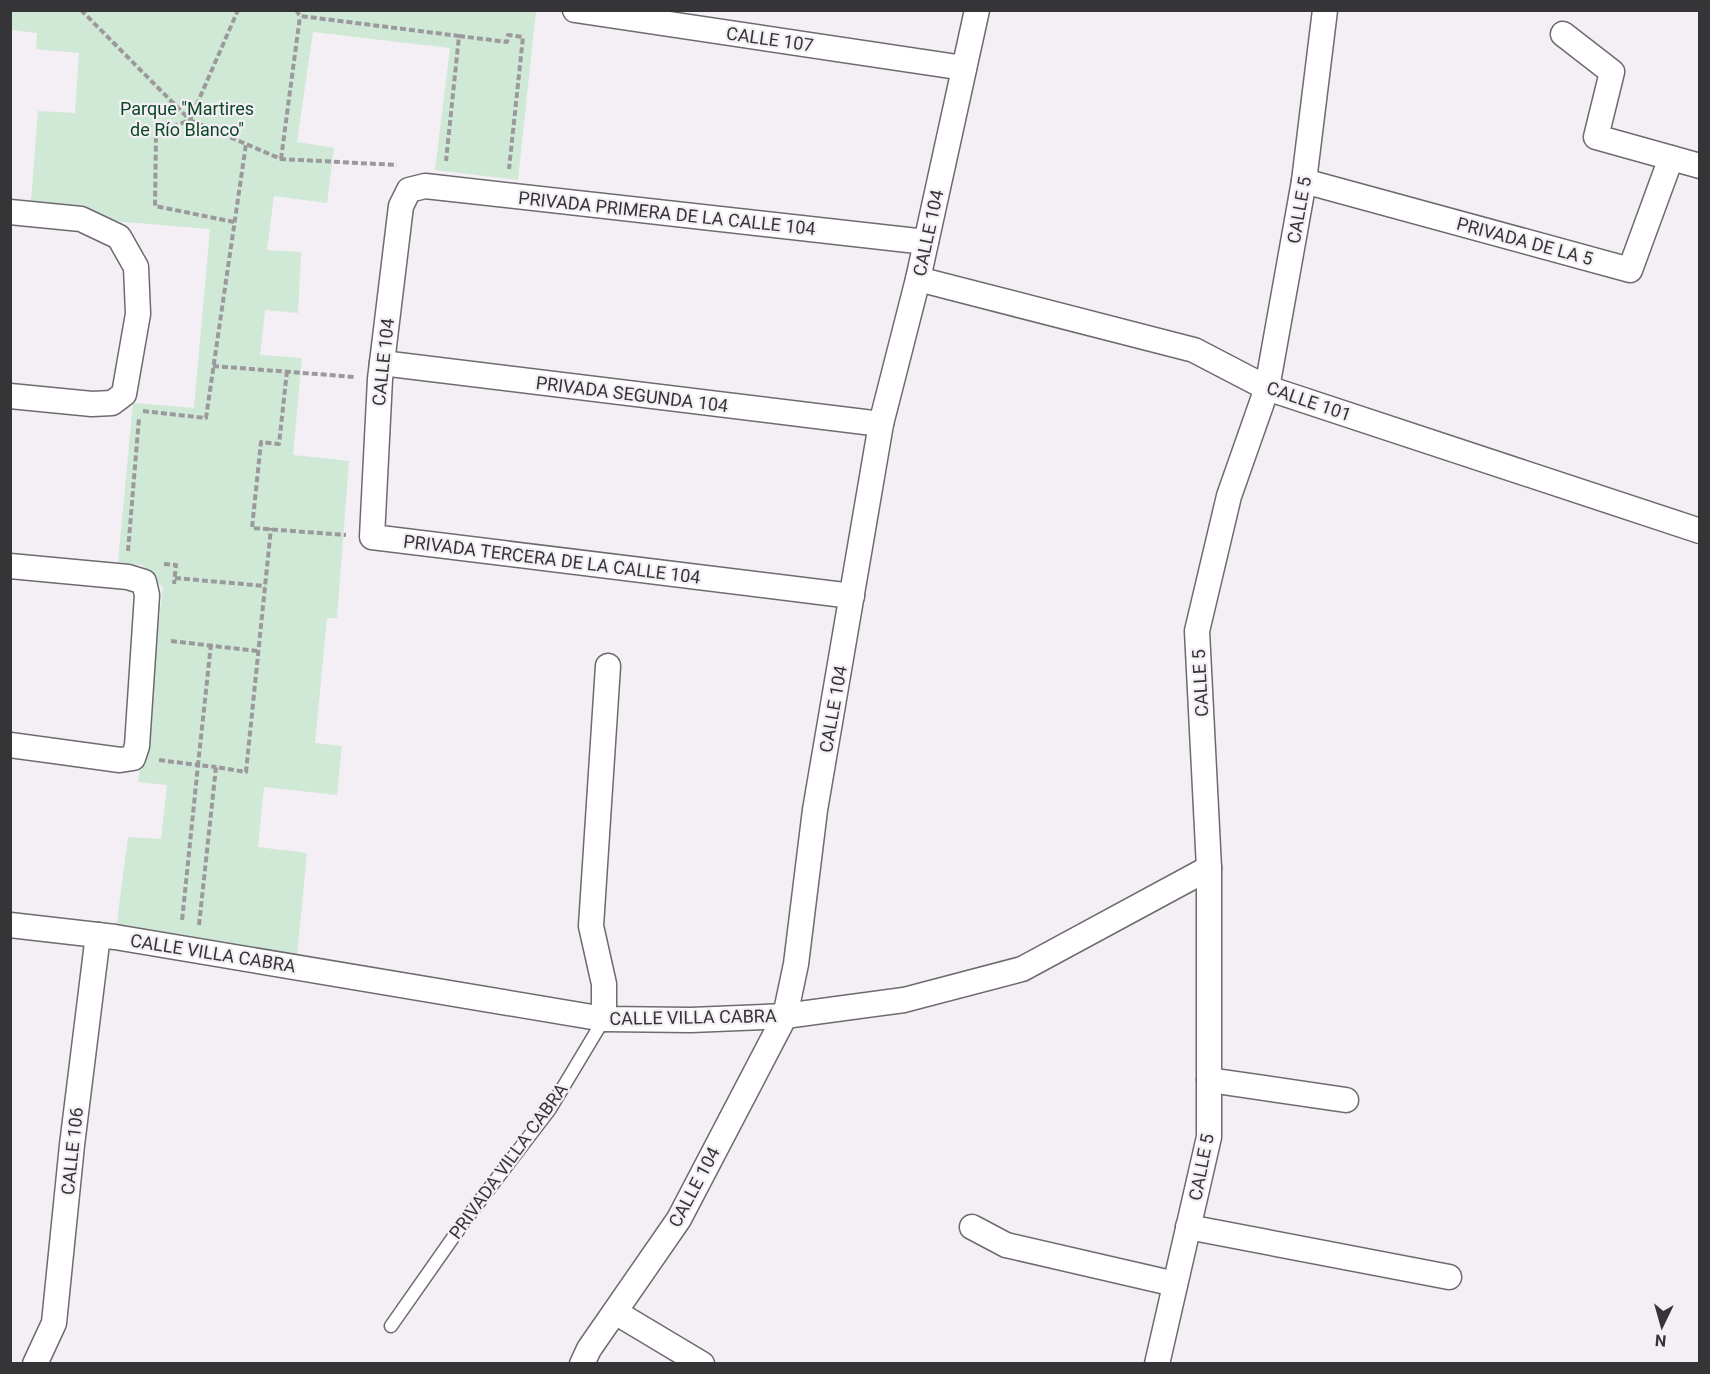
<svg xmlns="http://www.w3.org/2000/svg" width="1710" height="1374" font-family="Roboto,sans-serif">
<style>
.green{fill:#cfe9d6}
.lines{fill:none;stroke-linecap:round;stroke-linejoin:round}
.service-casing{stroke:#6e6a6f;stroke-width:15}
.minor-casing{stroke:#6e6a6f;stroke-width:27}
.path{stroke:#9c999d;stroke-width:4;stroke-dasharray:6 3;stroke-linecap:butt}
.service{stroke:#fff;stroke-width:12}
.minor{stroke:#fff;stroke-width:24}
.labels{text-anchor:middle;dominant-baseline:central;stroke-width:4.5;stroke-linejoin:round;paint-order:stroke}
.street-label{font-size:18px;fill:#353436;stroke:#f3eff4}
.park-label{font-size:18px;fill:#0c4727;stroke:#f3eff4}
</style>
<rect width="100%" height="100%" fill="#f3eff4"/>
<!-- green -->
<polygon class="green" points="11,10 536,11 518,180 435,170 450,48 313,32 297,142 334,148 327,203 274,196 267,250 301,252 298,313 265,310 260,355 302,358 293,455 349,461 337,618 327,618 315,743 342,746 337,795 264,787 258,847 307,853 296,966 115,937 128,837 161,839 167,785 138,782 163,588 142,565 118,562 133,403 194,408 210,229 30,214 38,111 75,113 79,53 36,49 37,33 11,30"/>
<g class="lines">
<!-- service casing -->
<g class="service-casing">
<polyline id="service" points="391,1326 466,1219 550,1109 604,1019"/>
</g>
<!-- minor casing -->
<g class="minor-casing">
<g id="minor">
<polyline points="575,10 964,68"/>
<polyline points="1563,34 1612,72 1596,137 1700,166"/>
<polyline points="1304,181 1630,270 1671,158"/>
<polyline points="10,212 81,219 119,237 136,267 138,314 124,394 112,403 92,404 10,396"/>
<polyline points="918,279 1194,350 1267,388 1700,531"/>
<polyline points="382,363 881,424"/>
<polyline points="10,566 128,577 144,582 147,595 137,746 133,758 120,760 10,745"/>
<polyline points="852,596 372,537 380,379 401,206 409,190 425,186 926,242"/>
<polyline points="10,925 115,937 604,1019 691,1020 785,1016 904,1000 1022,969 1209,868"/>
<polyline points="604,1019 604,984 591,926 608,666"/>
<polyline points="1209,1080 1346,1100"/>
<polyline points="972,1227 1006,1245 1175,1284"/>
<polyline points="1188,1227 1449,1277"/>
<polyline points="615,1312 702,1364"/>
<polyline points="35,1364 54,1323 72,1145 98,935"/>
<polyline points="582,1364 589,1349 679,1219 785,1016 796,964 815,810 881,424 918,279 977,10"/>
<polyline points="1157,1364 1209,1137 1209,868 1197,631 1229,496 1267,388 1304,181 1325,10"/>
</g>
</g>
<!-- path -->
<g class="path">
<polyline points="81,10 190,120 238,10"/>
<polyline points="296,10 300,16 459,36 446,161"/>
<polyline points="459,36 507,42 508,35 523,37 509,169"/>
<polyline points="281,159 300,16"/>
<polyline points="234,222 155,206 156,133 190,120 281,159 397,165"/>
<polyline points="213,366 355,377"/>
<polyline points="287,371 279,444 261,442 252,528 346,535"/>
<polyline points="143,411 206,418 246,144"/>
<polyline points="128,551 139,418"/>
<polyline points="164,564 176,565 174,584"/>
<polyline points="175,578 265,586"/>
<polyline points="171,641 257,651"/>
<polyline points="211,644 198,765 216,767"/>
<polyline points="159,760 198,765 182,921"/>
<polyline points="199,925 216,767 246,772 271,528"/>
</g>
<!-- service -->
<use href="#service" class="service"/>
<!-- minor -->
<use href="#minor" class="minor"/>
</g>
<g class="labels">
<!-- street labels -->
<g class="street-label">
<text transform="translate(770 39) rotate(8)">CALLE 107</text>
<text transform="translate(1299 210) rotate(-80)">CALLE 5</text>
<text transform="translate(667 213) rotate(6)">PRIVADA PRIMERA DE LA CALLE 104</text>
<text transform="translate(928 233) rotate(-78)">CALLE 104</text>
<text transform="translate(1525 241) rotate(15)">PRIVADA DE LA 5</text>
<text transform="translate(383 362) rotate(-84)">CALLE 104</text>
<text transform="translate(632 394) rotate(7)">PRIVADA SEGUNDA 104</text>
<text transform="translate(1309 401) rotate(19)">CALLE 101</text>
<text transform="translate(552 559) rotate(7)">PRIVADA TERCERA DE LA CALLE 104</text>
<text transform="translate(1200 683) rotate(-93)">CALLE 5</text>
<text transform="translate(833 709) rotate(-80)">CALLE 104</text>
<text transform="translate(213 953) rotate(9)">CALLE VILLA CABRA</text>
<text transform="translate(693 1017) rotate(-1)">CALLE VILLA CABRA</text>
<text transform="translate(72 1151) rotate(-84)">CALLE 106</text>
<text transform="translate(508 1161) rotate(-54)">PRIVADA VILLA CABRA</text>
<text transform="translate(1201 1167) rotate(-79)">CALLE 5</text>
<text transform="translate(694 1187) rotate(-62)">CALLE 104</text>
</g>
<!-- park labels -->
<g class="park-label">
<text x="187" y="108">Parque "Martires<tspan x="187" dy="21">de Río Blanco"</tspan></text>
</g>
</g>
<!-- border -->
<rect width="1710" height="1374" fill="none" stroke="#353436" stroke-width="24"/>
<!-- north arrow -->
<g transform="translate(1662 1326) rotate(185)" stroke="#f3eff4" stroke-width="4.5" paint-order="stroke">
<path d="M0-4.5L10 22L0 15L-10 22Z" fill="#353436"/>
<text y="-9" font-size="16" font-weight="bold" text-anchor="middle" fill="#353436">N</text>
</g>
</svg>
